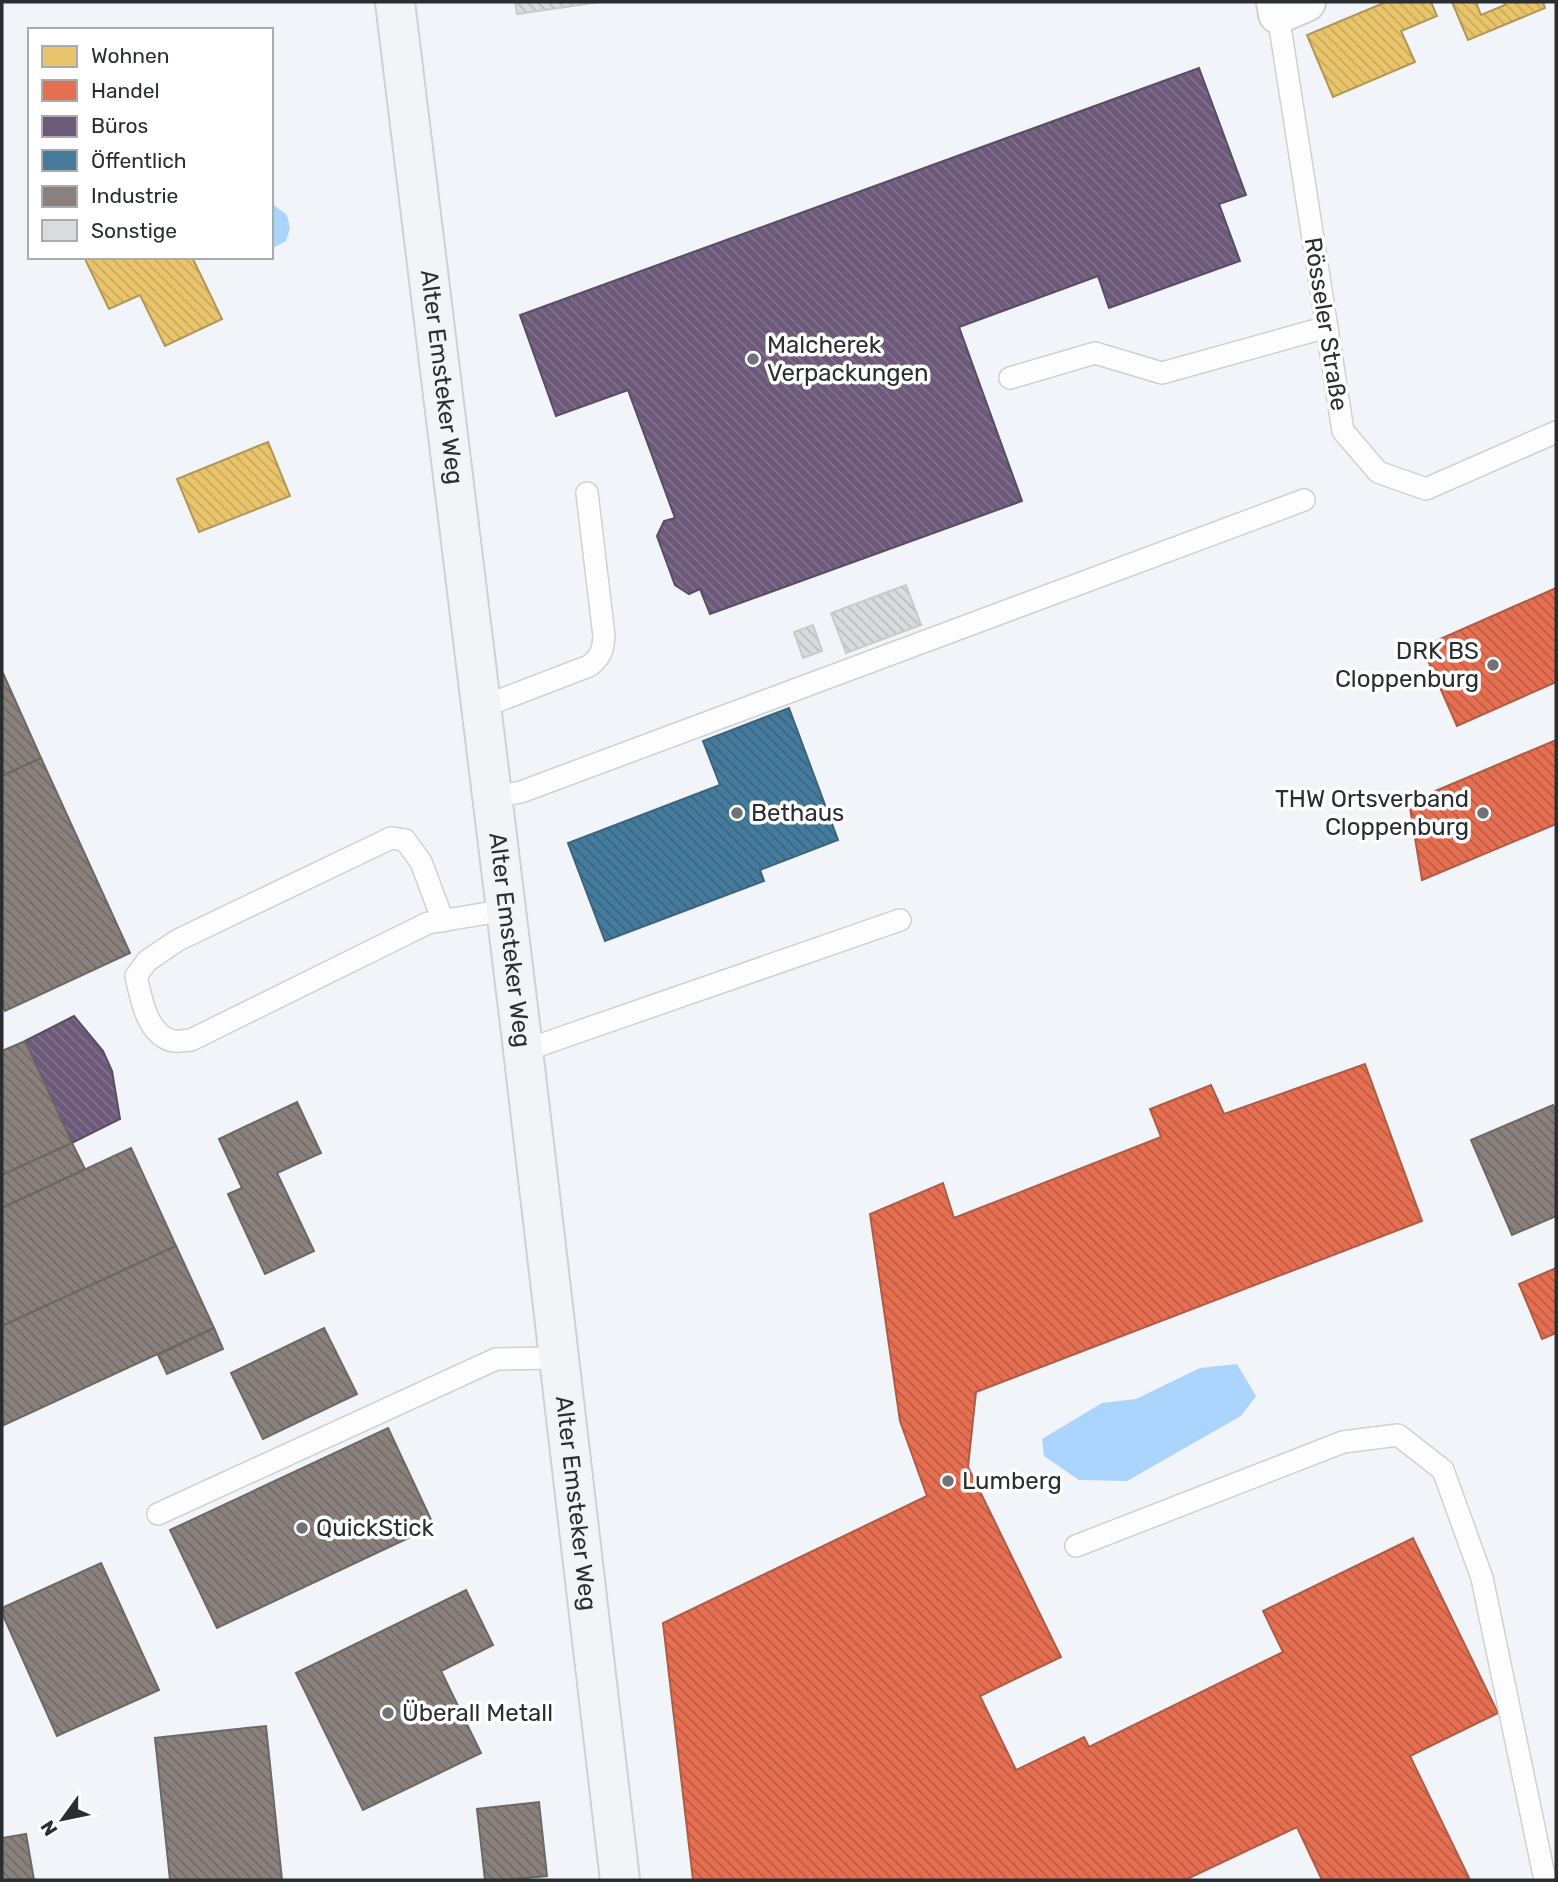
<svg xmlns="http://www.w3.org/2000/svg" width="1558" height="1882" font-family="Rubik,sans-serif">
<style>
.water{fill:#abd4fc}
.homes{fill:url(#homes-back-hatch);stroke:#b09759;stroke-width:2}
.shops{fill:url(#shops-back-hatch);stroke:#af5c47;stroke-width:2}
.offices{fill:url(#offices-back-hatch);stroke:#594c64;stroke-width:2}
.public{fill:url(#public-back-hatch);stroke:#3d647c;stroke-width:2}
.industry{fill:url(#industry-back-hatch);stroke:#6e6865;stroke-width:2}
.building{fill:url(#building-back-hatch);stroke:#c9cbcb;stroke-width:2}
.lines{fill:none;stroke-linecap:round;stroke-linejoin:round}
.lane-casing{stroke:#cfd2d5;stroke-width:24}
.street-casing{stroke:#cfd2d5;stroke-width:42}
.secondary-casing{stroke:#cfd2d5;stroke-width:42}
.lane{stroke:#fdfdfe;stroke-width:21}
.street{stroke:#fdfdfe;stroke-width:38}
.secondary{stroke:#f2f5f7;stroke-width:38}
.poi-dot{fill:#707376;stroke:#fff;stroke-width:2.5}
.labels{text-anchor:middle;dominant-baseline:central;stroke-width:7;stroke-linejoin:round;paint-order:stroke}
.street-label{font-size:24px;fill:#2b2e30;stroke:#fff}
.poi-label{font-size:24px;fill:#2b2e30;stroke:#fff;text-anchor:start}
</style>
<defs>
<pattern id="homes-back-hatch" width="6" height="6" patternUnits="userSpaceOnUse" patternTransform="scale(1.75)"><rect width="6" height="6" fill="#e9c46a"/><path d="M-1 5l2 2M0 0l6 6M5-1l2 2" fill="none" stroke="#c8a95c"/></pattern>
<pattern id="shops-back-hatch" width="6" height="6" patternUnits="userSpaceOnUse" patternTransform="scale(1.75)"><rect width="6" height="6" fill="#e76f51"/><path d="M-1 5l2 2M0 0l6 6M5-1l2 2" fill="none" stroke="#bb5c44"/></pattern>
<pattern id="offices-back-hatch" width="6" height="6" patternUnits="userSpaceOnUse" patternTransform="scale(1.75)"><rect width="6" height="6" fill="#6d597a"/><path d="M-1 5l2 2M0 0l6 6M5-1l2 2" fill="none" stroke="#82738c"/></pattern>
<pattern id="public-back-hatch" width="6" height="6" patternUnits="userSpaceOnUse" patternTransform="scale(1.75)"><rect width="6" height="6" fill="#457b9d"/><path d="M-1 5l2 2M0 0l6 6M5-1l2 2" fill="none" stroke="#3a6580"/></pattern>
<pattern id="industry-back-hatch" width="6" height="6" patternUnits="userSpaceOnUse" patternTransform="scale(1.75)"><rect width="6" height="6" fill="#8a817c"/><path d="M-1 5l2 2M0 0l6 6M5-1l2 2" fill="none" stroke="#716a66"/></pattern>
<pattern id="building-back-hatch" width="6" height="6" patternUnits="userSpaceOnUse" patternTransform="scale(1.75)"><rect width="6" height="6" fill="#d9dbdc"/><path d="M-1 5l2 2M0 0l6 6M5-1l2 2" fill="none" stroke="#babcbd"/></pattern>
</defs>
<rect width="100%" height="100%" fill="#f1f4f8"/>
<!-- water -->
<g class="water">
<polygon points="271,203 287,215 290,228 286,241 271,249"/>
<polygon points="1237,1364 1256,1396 1241,1416 1127,1481 1079,1480 1044,1456 1042,1439 1102,1403 1136,1399 1200,1368"/>
</g>
<!-- homes -->
<g class="homes">
<polygon points="1386,2 1431,2 1437,16 1401,31 1415,62 1333,97 1307,35"/>
<polygon points="1452,2 1476,2 1481,15 1505,5 1504,2 1543,2 1545,8 1468,40"/>
<polygon points="84,257 192,257 222,319 165,346 140,295 109,309"/>
<polygon points="268,442 290,496 199,532 177,479"/>
</g>
<!-- shops -->
<g class="shops">
<polygon points="1556,588 1556,682 1457,726 1422,647"/>
<polygon points="1556,740 1556,824 1422,880 1409,802"/>
<polygon points="1365,1064 1422,1221 976,1392 968,1467 1061,1657 980,1696 1016,1770 1084,1737 1089,1747 1283,1652 1263,1611 1413,1538 1498,1713 1410,1756 1470,1880 1322,1880 1297,1827 1185,1880 693,1880 663,1623 927,1496 900,1421 870,1214 943,1183 954,1218 1161,1137 1150,1109 1211,1085 1224,1114"/>
<polygon points="1556,1268 1556,1333 1542,1339 1519,1284"/>
</g>
<!-- offices -->
<g class="offices">
<polygon points="1199,68 1246,195 1219,204 1240,261 1109,308 1098,276 959,327 1022,501 710,614 700,589 689,594 675,585 657,536 664,521 675,518 628,390 556,416 520,315"/>
<polygon points="74,1016 103,1051 112,1071 120,1119 72,1143 25,1041"/>
</g>
<!-- public -->
<polygon class="public" points="789,708 838,840 760,870 764,881 605,941 568,843 720,785 703,741"/>
<!-- industry -->
<g class="industry">
<polygon points="2,671 41,758 2,776"/>
<polygon points="41,758 130,953 5,1011 2,1004 2,776"/>
<polygon points="25,1041 72,1143 2,1175 2,1051"/>
<polygon points="297,1102 321,1153 277,1173 314,1251 265,1274 228,1194 242,1188 219,1139"/>
<polygon points="1553,1105 1556,1111 1556,1216 1512,1235 1471,1140"/>
<polygon points="72,1143 85,1169 2,1208 2,1175"/>
<polygon points="131,1148 176,1246 2,1326 2,1208"/>
<polygon points="176,1246 214,1328 2,1426 2,1326"/>
<polygon points="214,1328 223,1349 167,1374 158,1355"/>
<polygon points="324,1328 357,1394 263,1439 231,1373"/>
<polygon points="388,1428 434,1526 217,1628 170,1530"/>
<polygon points="101,1563 159,1690 57,1736 2,1613 2,1608"/>
<polygon points="466,1590 493,1645 441,1671 481,1753 363,1810 296,1673"/>
<polygon points="266,1726 282,1880 170,1880 155,1738"/>
<polygon points="539,1802 547,1876 504,1880 485,1880 477,1809"/>
<polygon points="26,1834 34,1880 2,1880 2,1838"/>
</g>
<!-- building -->
<g class="building">
<polygon points="515,2 600,2 517,14"/>
<polygon points="906,585 921,625 846,653 831,613"/>
<polygon points="813,625 822,651 803,658 794,632"/>
</g>
<g class="lines">
<!-- lane casing -->
<g class="lane-casing">
<g id="lane">
<polyline points="1278,14 1343,431 1378,472 1426,489 1556,432"/>
<polyline points="1010,378 1095,353 1162,373 1327,327"/>
<path d="M 482,707 L 589,666 C 601,657 603,650 604,636 L 587,493"/>
<polyline points="493,797 521,792 1304,500"/>
<path d="M 443,921 L 421,862 L 405,840 L 391,838 L 178,940 L 147,961 L 136,976 C 141,998 147,1036 174,1041 C 179,1042 186,1040 191,1040 L 428,923 L 506,910"/>
<polyline points="523,1051 900,920"/>
<polyline points="158,1514 496,1359 559,1358"/>
<polyline points="1076,1546 1343,1442 1398,1435 1443,1470 1482,1578 1545,1880"/>
</g>
</g>
<!-- street casing -->
<g class="street-casing">
<polyline id="street" points="1276,2 1278,14 1306,2"/>
</g>
<!-- secondary casing -->
<g class="secondary-casing">
<g id="secondary">
<path id="s1" d="M 395,2 C 475,627 547,1254 620,1880"/>
</g>
</g>
<!-- lane -->
<use href="#lane" class="lane"/>
<!-- street -->
<use href="#street" class="street"/>
<!-- secondary -->
<use href="#secondary" class="secondary"/>
</g>
<!-- markers -->
<g class="poi-dot">
<circle cx="753" cy="359" r="7"/>
<circle cx="1493" cy="665" r="7"/>
<circle cx="737" cy="813" r="7"/>
<circle cx="1483" cy="813" r="7"/>
<circle cx="948" cy="1481" r="7"/>
<circle cx="302" cy="1528" r="7"/>
<circle cx="388" cy="1713" r="7"/>
</g>
<g class="labels">
<!-- street labels -->
<g class="street-label">
<text transform="translate(1326 324) rotate(81)">Rösseler Straße</text>
<text stroke="none"><textPath href="#s1" startOffset="378">Alter Emsteker Weg</textPath></text>
<text stroke="none"><textPath href="#s1" startOffset="945">Alter Emsteker Weg</textPath></text>
<text stroke="none"><textPath href="#s1" startOffset="1512">Alter Emsteker Weg</textPath></text>
</g>
<!-- poi labels -->
<g class="poi-label">
<text x="767" y="345">Malcherek<tspan x="767" dy="28">Verpackungen</tspan></text>
<text x="1479" y="651" text-anchor="end">DRK BS<tspan x="1479" dy="28">Cloppenburg</tspan></text>
<text x="1469" y="799" text-anchor="end">THW Ortsverband<tspan x="1469" dy="28">Cloppenburg</tspan></text>
<text x="751" y="813">Bethaus</text>
<text x="962" y="1481">Lumberg</text>
<text x="316" y="1528">QuickStick</text>
<text x="402" y="1713">Überall Metall</text>
</g>
</g>
<!-- border -->
<rect width="1558" height="1882" fill="none" stroke="#2b2e30" stroke-width="7"/>
<!-- legend -->
<rect x="28" y="28" width="245" height="231" fill="#ffffff" stroke="#aaabac" stroke-width="2"/>
<rect x="42" y="46" width="35" height="21" fill="#e9c46a" stroke="#aaabac" stroke-width="2"/>
<text x="91" y="63" font-size="21" fill="#2b2e30">Wohnen</text>
<rect x="42" y="80" width="35" height="21" fill="#e76f51" stroke="#aaabac" stroke-width="2"/>
<text x="91" y="98" font-size="21" fill="#2b2e30">Handel</text>
<rect x="42" y="116" width="35" height="21" fill="#6d597a" stroke="#aaabac" stroke-width="2"/>
<text x="91" y="133" font-size="21" fill="#2b2e30">Büros</text>
<rect x="42" y="150" width="35" height="21" fill="#457b9d" stroke="#aaabac" stroke-width="2"/>
<text x="91" y="168" font-size="21" fill="#2b2e30">Öffentlich</text>
<rect x="42" y="186" width="35" height="21" fill="#8a817c" stroke="#aaabac" stroke-width="2"/>
<text x="91" y="203" font-size="21" fill="#2b2e30">Industrie</text>
<rect x="42" y="220" width="35" height="21" fill="#d9dbdc" stroke="#aaabac" stroke-width="2"/>
<text x="91" y="238" font-size="21" fill="#2b2e30">Sonstige</text>
<!-- north arrow -->
<g transform="translate(63 1819) rotate(237)" stroke="#ffffff" stroke-width="5" paint-order="stroke">
<path d="M0-5L12 26L0 18L-12 26Z" fill="#2b2e30"/>
<text y="-10" font-size="19" font-weight="bold" text-anchor="middle" fill="#2b2e30">N</text>
</g>
</svg>
